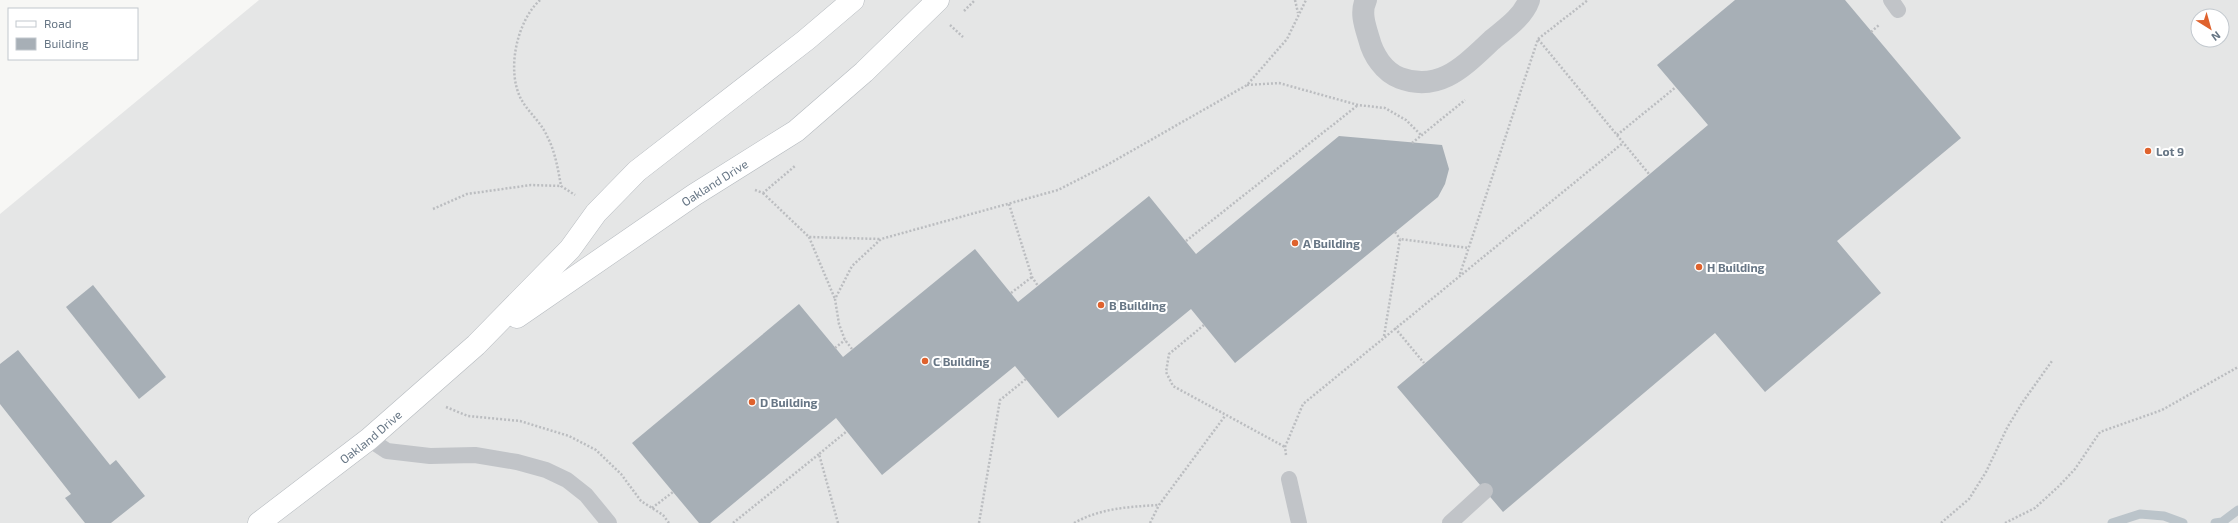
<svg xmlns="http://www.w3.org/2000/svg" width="2238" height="523" font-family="'Exo 2',sans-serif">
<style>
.built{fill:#e5e6e6;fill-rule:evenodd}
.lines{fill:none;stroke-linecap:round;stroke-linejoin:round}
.stream{stroke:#bbc4ca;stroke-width:9}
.building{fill:#a7afb6}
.secondary-casing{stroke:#b5babf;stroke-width:23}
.path{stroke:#bbbdc0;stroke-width:2.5;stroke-dasharray:2 2;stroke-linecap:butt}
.lane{stroke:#c1c4c8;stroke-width:16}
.street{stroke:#c1c4c8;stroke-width:22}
.secondary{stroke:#fff;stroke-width:22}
.poi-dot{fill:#df622d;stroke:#fff;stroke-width:1.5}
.labels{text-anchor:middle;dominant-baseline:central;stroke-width:4;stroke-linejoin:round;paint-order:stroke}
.poi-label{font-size:12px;font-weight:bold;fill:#677685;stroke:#fff;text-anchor:start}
.street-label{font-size:12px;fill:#677685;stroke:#fff}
</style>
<rect width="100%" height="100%" fill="#f7f7f5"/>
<!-- built -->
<path class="built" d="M 259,0 L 2238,0 L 2238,523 L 0,523 L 0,214 ZM 2198,16 L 2222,16 L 2222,40 L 2198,40 Z"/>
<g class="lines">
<!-- stream -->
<g class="stream">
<polyline points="2112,523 2140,514 2164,516 2183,523"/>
<polyline points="2215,523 2222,522 2238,510"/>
</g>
</g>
<!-- building -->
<g class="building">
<polygon points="1735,0 1845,0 1961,138 1837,241 1881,293 1765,392 1715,333 1503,512 1397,387 1708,125 1657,65"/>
<polygon points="1339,136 1442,145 1449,169 1445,184 1438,197 1235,363 1191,309 1058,418 1015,366 882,475 836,418 710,523 699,523 632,443 799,304 843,357 975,249 1018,302 1149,196 1196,254"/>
<polygon points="93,285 166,377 139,399 66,307"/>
<polygon points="18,350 110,465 116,460 145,496 111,523 85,523 65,498 71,494 0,404 0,364"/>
</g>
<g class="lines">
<!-- secondary casing -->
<g class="secondary-casing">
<g id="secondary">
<path id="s1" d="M 517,317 L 694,195 L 796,131 L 864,72 L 938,0"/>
<path id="s2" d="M 259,523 L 369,439 L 476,345 L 570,249 L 596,213 L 637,171 L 806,40 L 853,0"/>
</g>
</g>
<!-- path -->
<g class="path">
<path d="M 540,0 C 517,21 506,70 521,99 C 528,112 541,122 547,136 C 555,151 558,169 561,186 L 575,195"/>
<polyline points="1295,0 1298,13"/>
<polyline points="964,11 975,0"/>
<polyline points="950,25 963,37"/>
<polyline points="1871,32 1879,25"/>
<polyline points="1538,39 1588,0"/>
<polyline points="1247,85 1279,83 1358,105 1385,108 1406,120 1421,135"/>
<polyline points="1617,135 1676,87"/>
<polyline points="1412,143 1465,100"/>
<polyline points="755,190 763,193 795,166"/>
<polyline points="763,193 809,237 880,239"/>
<polyline points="1009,204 1032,277 1038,286"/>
<polyline points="433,209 467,194 531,185 561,186"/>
<polyline points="1395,232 1400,239"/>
<polyline points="809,237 835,299"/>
<polyline points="1186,241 1358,105"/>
<polyline points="1460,274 1538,39 1649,174"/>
<polyline points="1011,293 1032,277"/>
<polyline points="1204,325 1169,354 1166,372 1173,386 1285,447"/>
<polyline points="1395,328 1424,363"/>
<polyline points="1384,336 1400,239 1469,248"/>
<polyline points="835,348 845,340"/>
<polyline points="852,349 845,340 839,324 835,299 852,266 881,239 1058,190 1107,165 1247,85 1287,39 1306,0"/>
<polyline points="446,407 468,416 520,421 569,436 596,450 621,474 641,501 663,515 669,523"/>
<polyline points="1286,455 1285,447 1303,404 1623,143"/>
<polyline points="652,508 673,492"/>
<polyline points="733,523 819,454"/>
<polyline points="838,523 819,454 847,431"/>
<polyline points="979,523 1000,400 1026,379"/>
<path d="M 1074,523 C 1101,508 1128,507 1158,505"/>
<polyline points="1150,523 1159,505 1225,416"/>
<polyline points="1941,523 1969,499 1986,472 2007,428 2022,403 2052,361"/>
<polyline points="2005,523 2035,508 2059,486 2075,469 2100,432 2162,410 2238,367"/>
</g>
<!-- lane -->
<g class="lane">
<polyline points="1891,0 1898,10"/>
<polyline points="369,439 387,451 430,456 475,455 517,462 546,470 567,480 586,495 609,523"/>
<polyline points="1289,479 1299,523"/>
<polyline points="1450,523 1485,491"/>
</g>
<!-- street -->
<path class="street" d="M 1366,0 C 1360,12 1365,26 1369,39 C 1373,55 1384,72 1400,78 C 1440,93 1465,65 1492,40 C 1505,29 1523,17 1529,0"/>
<!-- secondary -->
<use href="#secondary" class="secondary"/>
</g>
<!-- markers -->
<g class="poi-dot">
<circle cx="2148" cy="151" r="4"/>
<circle cx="1295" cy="243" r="4"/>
<circle cx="1699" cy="267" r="4"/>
<circle cx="1101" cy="305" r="4"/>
<circle cx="925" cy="361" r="4"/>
<circle cx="752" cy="402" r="4"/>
</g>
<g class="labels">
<!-- poi labels -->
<g class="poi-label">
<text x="2156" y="151">Lot 9</text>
<text x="1303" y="243">A Building</text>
<text x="1707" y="267">H Building</text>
<text x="1109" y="305">B Building</text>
<text x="933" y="361">C Building</text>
<text x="760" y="402">D Building</text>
</g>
<!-- street labels -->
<g class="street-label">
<text stroke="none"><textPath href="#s1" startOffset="239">Oakland Drive</textPath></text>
<text stroke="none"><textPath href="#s2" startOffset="141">Oakland Drive</textPath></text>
</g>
</g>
<!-- legend -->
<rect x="8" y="8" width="130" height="52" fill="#ffffff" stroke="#c2c8ce"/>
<rect x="16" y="21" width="20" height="6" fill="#ffffff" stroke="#c2c8ce"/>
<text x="44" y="28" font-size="12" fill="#677685">Road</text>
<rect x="16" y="38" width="20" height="12" fill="#a7afb6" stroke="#c2c8ce"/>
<text x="44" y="48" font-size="12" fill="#677685">Building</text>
<!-- north arrow -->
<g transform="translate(2210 28) rotate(143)"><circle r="19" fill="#ffffff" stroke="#c2c8ce"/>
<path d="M0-3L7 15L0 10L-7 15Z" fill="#df622d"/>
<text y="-6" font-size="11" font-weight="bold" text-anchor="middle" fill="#677685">N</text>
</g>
</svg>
